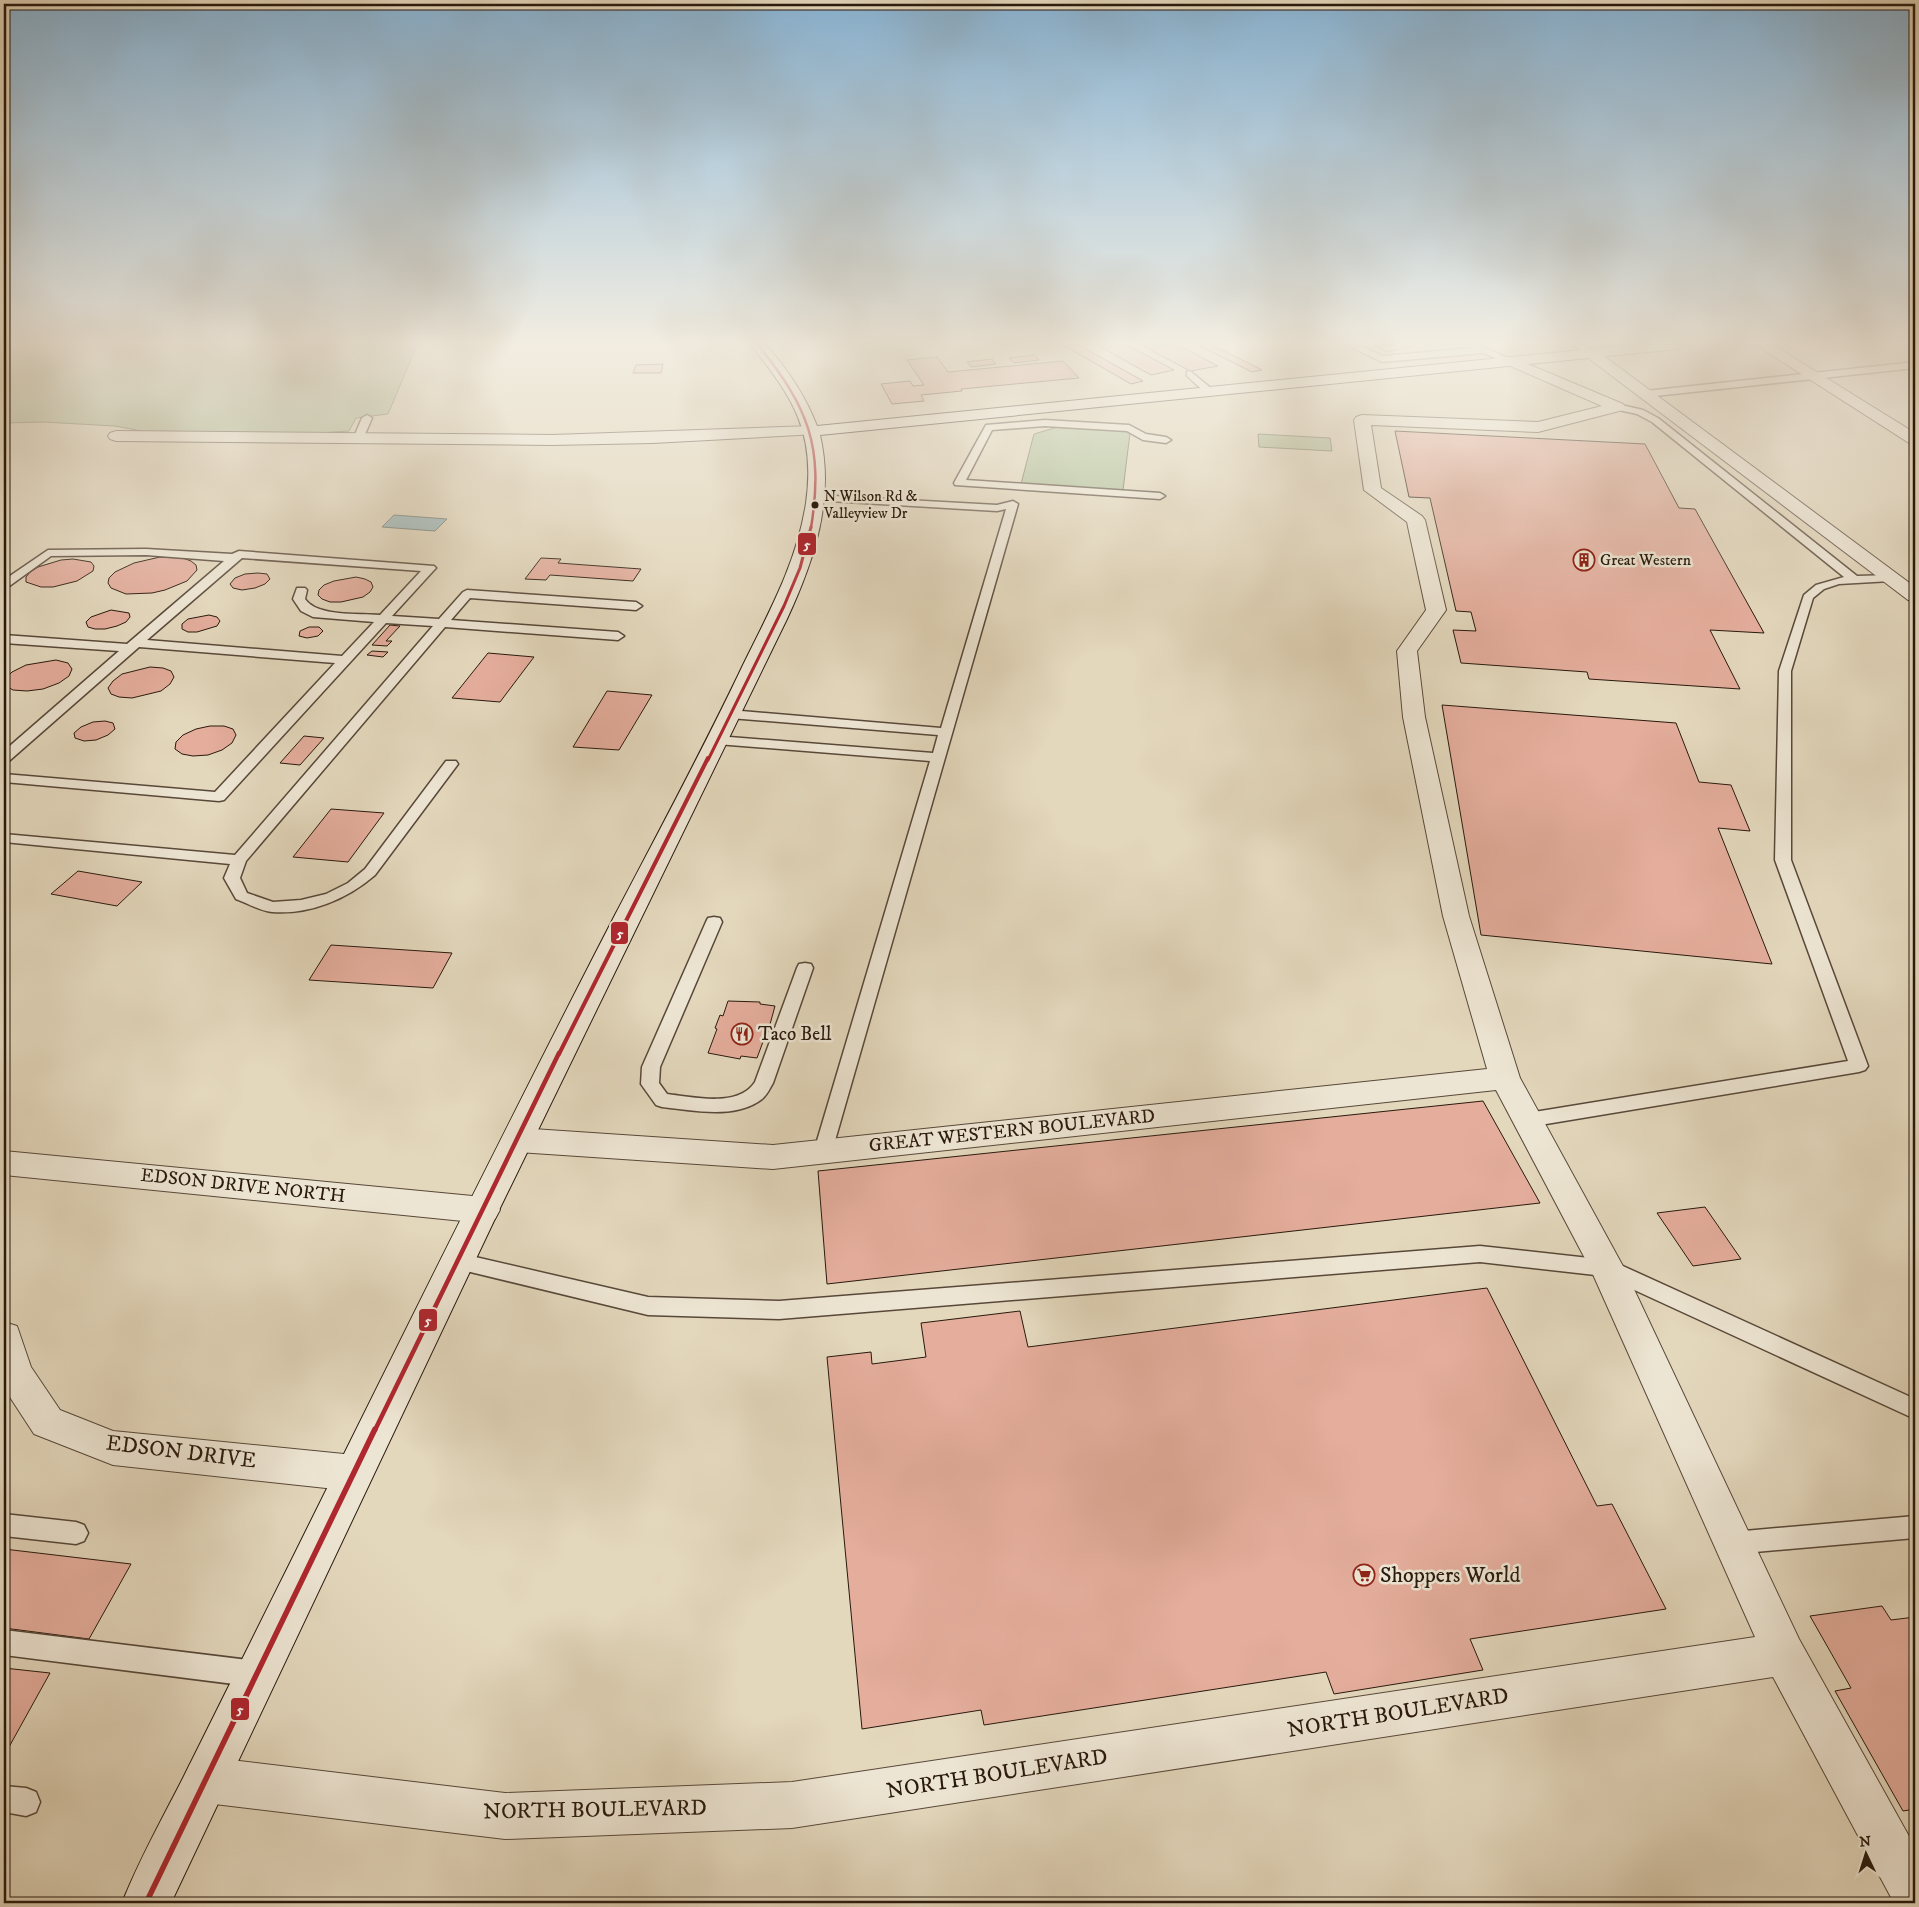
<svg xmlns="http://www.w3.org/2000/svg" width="1919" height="1907" font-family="'IM FELL DW Pica',serif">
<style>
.green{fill:#adbf96;stroke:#6b6c52}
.water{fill:#9ab7bb;stroke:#6d7875}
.building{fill:#e4ad9c;stroke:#29190d}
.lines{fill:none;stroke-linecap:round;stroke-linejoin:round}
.lane-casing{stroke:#584839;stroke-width:3}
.street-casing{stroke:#584839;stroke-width:2}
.secondary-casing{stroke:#29190d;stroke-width:2}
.lane{fill:#ede5d3;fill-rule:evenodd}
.street{fill:#ede5d3;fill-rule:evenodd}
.secondary{fill:#ede5d3;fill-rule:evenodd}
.bus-1-far4-casing{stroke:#ede5d3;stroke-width:5}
.bus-1-far3-casing{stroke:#ede5d3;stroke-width:6}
.bus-1-far2-casing{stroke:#ede5d3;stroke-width:8}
.bus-1-far1-casing{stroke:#ede5d3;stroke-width:8}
.bus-1-casing{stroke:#ede5d3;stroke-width:9}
.bus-1-far4{stroke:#af272f;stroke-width:2.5}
.bus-1-far3{stroke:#af272f;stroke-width:3}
.bus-1-far2{stroke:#af272f;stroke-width:4}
.bus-1-far1{stroke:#af272f;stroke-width:4.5}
.bus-1{stroke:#af272f;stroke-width:5.5}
.bus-dot{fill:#29190d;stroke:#ede5d3;stroke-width:2}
.labels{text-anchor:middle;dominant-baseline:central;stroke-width:5;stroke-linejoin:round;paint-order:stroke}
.far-bus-label{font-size:15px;fill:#29190d;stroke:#ede5d3;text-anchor:start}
.far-poi-label{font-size:16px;fill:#29190d;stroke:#ede5d3;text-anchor:start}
.poi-label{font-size:19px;fill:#29190d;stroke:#ede5d3;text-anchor:start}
.street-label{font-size:19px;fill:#29190d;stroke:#ede5d3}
.near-street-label{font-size:22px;fill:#29190d;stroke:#ede5d3}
.near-poi-label{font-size:22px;fill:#29190d;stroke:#ede5d3;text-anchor:start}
.line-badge{stroke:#ede5d3;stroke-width:2}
.badge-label{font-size:14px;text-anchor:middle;font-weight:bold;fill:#fff}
</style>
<rect width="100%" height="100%" fill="#e3d7bc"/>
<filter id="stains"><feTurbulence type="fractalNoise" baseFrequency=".004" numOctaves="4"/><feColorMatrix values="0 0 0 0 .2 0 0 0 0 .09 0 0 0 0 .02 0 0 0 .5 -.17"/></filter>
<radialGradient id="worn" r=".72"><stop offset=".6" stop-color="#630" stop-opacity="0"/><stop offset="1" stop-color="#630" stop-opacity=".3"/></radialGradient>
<!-- green -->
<g class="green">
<polygon points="4,345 417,345 388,414 356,418 349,431 302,434 157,434 115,426 43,422 4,423"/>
<polygon points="1061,426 1126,430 1130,433 1123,490 1021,484 1034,434"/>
<polygon points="1258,434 1330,438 1332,451 1259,447"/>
</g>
<!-- water -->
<polygon class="water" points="394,515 447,519 435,531 382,527"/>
<!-- building -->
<g class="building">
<polygon points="1063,345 1079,345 1143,381 1131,384"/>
<polygon points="1097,345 1127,345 1174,370 1151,375"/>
<polygon points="1141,345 1178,345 1218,366 1190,371"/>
<polygon points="1198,345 1212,345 1262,370 1252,372"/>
<polygon points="1372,345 1415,345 1417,346 1387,352"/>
<polygon points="1034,355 1039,360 1014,363 1009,358"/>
<polygon points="937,357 948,372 1063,361 1079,378 961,389 962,391 921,395 924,401 892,404 881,384 910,381 913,386 924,385 907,360"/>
<polygon points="992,359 996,364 971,367 967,362"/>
<polygon points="663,364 661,373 633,373 636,365"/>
<polygon points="1395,431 1645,444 1679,508 1695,509 1764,633 1710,630 1740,689 1589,679 1587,672 1461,663 1453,630 1476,631 1471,612 1456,611 1430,498 1409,497"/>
<polygon points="160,557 183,558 191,561 196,565 197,570 187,581 165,590 152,593 126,594 111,588 108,583 109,578 115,572 134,563"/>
<polygon points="541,558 561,559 558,563 641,569 633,581 550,575 546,580 525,579"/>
<polygon points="73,559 91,562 94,566 93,571 77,581 53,587 41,587 26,582 26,577 30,572 38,567 61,560"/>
<polygon points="258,573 267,574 270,579 265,584 255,588 242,590 233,588 230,584 235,578 245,574"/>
<polygon points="356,577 365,579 371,582 373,587 370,592 363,597 341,602 330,602 322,599 318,595 319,590 324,585 334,581"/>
<polygon points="111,610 129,613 130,617 126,622 117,626 105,629 95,629 88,627 86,622 91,617"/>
<polygon points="209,615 217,617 220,621 217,626 197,632 188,632 182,629 182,624 188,619"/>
<polygon points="390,625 400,626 386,641 392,641 387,646 372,645"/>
<polygon points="309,627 319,627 323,631 318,636 307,638 299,636 300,631"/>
<polygon points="372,651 388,652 383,657 367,655"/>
<polygon points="488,653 534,657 500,702 452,698"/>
<polygon points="56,660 68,663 72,669 69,676 59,683 43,689 27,691 13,690 6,686 5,679 12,672 26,665"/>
<polygon points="150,667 163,668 171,671 174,677 170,684 161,691 132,698 119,697 111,694 108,688 113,681 122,674"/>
<polygon points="607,691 652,695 619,750 573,747"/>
<polygon points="1442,705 1676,723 1699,782 1731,785 1750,831 1718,828 1772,964 1481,935"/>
<polygon points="105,721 113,723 115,729 108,735 96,740 84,741 75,738 74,733 81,727 93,722"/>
<polygon points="210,726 224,726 233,729 236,735 232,743 222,750 208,755 193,756 182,754 175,749 176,742 183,735 196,729"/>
<polygon points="304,736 324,738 300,765 280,763"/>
<polygon points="331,809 384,813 348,862 293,857"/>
<polygon points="78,871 142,882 117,906 51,894"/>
<polygon points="331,945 452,953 433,988 309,980"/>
<polygon points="728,1001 760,1002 760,1004 775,1006 766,1039 764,1039 757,1058 741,1056 740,1059 708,1053 717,1029 715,1028 720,1015 723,1016"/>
<polygon points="1483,1101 1540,1203 827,1284 818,1171"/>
<polygon points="1705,1207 1741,1259 1693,1266 1657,1213"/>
<polygon points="1487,1288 1597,1506 1612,1504 1666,1609 1470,1639 1483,1670 1334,1694 1326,1672 984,1725 981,1710 862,1729 827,1357 871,1352 872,1364 926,1357 921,1323 1020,1311 1028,1347"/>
<polygon points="4,1549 131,1564 89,1639 4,1628"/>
<polygon points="1882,1606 1891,1620 1915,1617 1915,1809 1903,1811 1835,1691 1851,1688 1810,1616"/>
<polygon points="4,1668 50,1673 4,1756"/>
</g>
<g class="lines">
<!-- lane casing -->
<g class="lane-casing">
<g id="lane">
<polygon points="1347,345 1358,345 1383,356 1472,348 1470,345 1479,345 1515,361 1508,363 1483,353 1382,362"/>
<polygon points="1573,345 1583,345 1596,354 1589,356"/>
<polygon points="1915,362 1915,368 1646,397 1641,394 1646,391"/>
<polygon points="1190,371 1213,390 1213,394 1207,394 1187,376 1187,372"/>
<polygon points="1617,404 1643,410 1658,418 1857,576 1891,575 1897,578 1891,581 1839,584 1824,589 1813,598 1791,671 1791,860 1868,1066 1865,1070 1859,1072 1528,1127 1522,1125 1519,1120 1522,1115 1528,1113 1848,1061 1775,860 1779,671 1804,595 1816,585 1844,577 1652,422 1637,414 1614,409 1612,407"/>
<polygon points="367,415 372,418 363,439 361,441 355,441 353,439 362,418"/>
<polygon points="1045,420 1129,425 1146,434 1166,437 1171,440 1166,443 1143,440 1127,431 1045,426 992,430 966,480 1160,493 1165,496 1160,499 955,485 954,483 986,425"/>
<polygon points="816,495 997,505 1013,501 1018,504 832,1151 830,1156 823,1158 816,1156 814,1151 930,761 717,744 710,740 717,736 933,753 938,735 730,718 723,714 730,710 941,728 1006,509 997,511 812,500 811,498"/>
<path d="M 146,549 L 232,554 L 239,551 L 434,566 L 436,568 L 434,570 L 392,616 L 439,619 L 463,592 L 467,590 L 636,602 L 642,606 L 636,610 L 470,598 L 451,620 L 618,632 L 624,636 L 618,640 L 445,627 L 246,861 L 240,878 L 247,893 L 273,902 L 301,900 L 326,894 L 348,883 L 365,869 L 446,761 L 456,761 L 458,764 L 375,875 C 347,899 310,915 272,912 C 260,911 247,903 236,899 L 224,878 L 230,864 L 4,842 L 4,834 L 235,855 L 433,626 L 386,623 L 224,800 L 219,801 L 4,782 L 4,774 L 215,792 L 335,663 L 139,647 L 9,761 L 4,762 L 4,751 L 119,651 L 4,643 L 4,635 L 127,644 L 224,561 L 146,555 L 51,556 L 8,587 L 4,588 L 4,580 L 48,550 ZM 242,558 L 421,571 L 380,615 C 359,613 317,617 305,599 L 307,590 L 305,588 L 297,588 L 293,599 L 301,611 L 313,617 L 374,622 L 342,656 L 147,640 Z"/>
<path d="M 714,917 L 720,918 L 722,922 L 660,1067 L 659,1083 L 667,1094 C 694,1097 738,1108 755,1082 L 797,968 L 799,964 L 805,963 L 811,964 L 813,968 L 773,1083 C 770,1088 767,1095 762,1099 C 735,1120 692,1110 662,1107 L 656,1105 L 641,1084 L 642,1067 L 706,922 L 708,918 Z"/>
<polygon points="1480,1246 1607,1260 1614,1262 1915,1399 1915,1419 1604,1276 1480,1262 779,1319 648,1315 458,1269 451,1267 448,1261 451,1255 458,1253 648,1297 779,1301"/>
<polygon points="4,1514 76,1522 84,1525 88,1533 84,1541 76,1544 4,1536"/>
<polygon points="1915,1516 1915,1538 1733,1554 1725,1551 1721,1543 1725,1535 1733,1532"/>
<polygon points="4,1630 257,1661 266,1665 270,1674 266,1683 257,1687 4,1655"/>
<polygon points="4,1786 26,1788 36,1792 40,1802 36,1812 26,1816 4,1812"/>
</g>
</g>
<!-- street casing -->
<g class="street-casing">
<g id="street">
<polygon points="1756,345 1773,345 1915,433 1915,445 1909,443"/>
<polygon points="1592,350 1597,351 1915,587 1915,602 1908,600 1587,357 1585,354 1587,351"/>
<polygon points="1511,357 1623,404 1625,407 1623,410 1538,432 1371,425 1381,488 1422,516 1425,520 1446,610 1417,651 1425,717 1469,916 1520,1078 1624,1268 1799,1639 1915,1847 1915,1903 1894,1903 1773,1677 792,1828 505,1839 206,1803 190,1796 183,1780 190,1764 206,1757 505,1793 792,1782 1755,1637 1591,1270 1496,1090 773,1169 518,1152 507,1148 502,1140 507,1132 518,1128 773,1145 1487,1069 1443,916 1403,717 1397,651 1426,610 1407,522 1364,490 1354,420 1356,417 1362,415 1538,422 1602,406 1506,364 1504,361 1506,358"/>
<polygon points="811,426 817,428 819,431 817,434 653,443 552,445 116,441 110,439 108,436 110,433 116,431 552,435"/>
<polygon points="4,1151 483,1197 495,1201 500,1210 495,1219 483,1223 4,1175"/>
<polygon points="4,1322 17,1326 31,1367 60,1410 113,1431 354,1455 368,1460 373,1473 368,1486 354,1491 113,1465 34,1434 4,1388"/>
</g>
</g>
<!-- secondary casing -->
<g class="secondary-casing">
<path id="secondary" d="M 751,345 L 766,345 C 788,370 805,395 817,426 L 1633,345 L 1685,345 L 1678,349 L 820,435 C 835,499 814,561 787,619 L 501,1206 L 171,1903 L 122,1903 C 139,1860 162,1819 183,1778 C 218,1708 253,1637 288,1567 C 396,1349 504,1130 616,913 C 659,831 703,749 743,665 C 769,612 797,562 806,503 C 816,432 793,398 751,345 Z"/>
</g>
<!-- lane -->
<use href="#lane" class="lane"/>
<!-- street -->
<use href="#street" class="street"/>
<!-- secondary -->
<use href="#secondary" class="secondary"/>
<!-- bus-1-far4 casing -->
<g class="bus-1-far4-casing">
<path id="bus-1-far4" d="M 758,345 C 809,408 824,447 811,528"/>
</g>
<!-- bus-1-far3 casing -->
<g class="bus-1-far3-casing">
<polyline id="bus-1-far3" points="708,760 784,606 800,568 811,527"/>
</g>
<!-- bus-1-far2 casing -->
<g class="bus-1-far2-casing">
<polyline id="bus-1-far2" points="559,1054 708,758"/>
</g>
<!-- bus-1-far1 casing -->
<g class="bus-1-far1-casing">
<polyline id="bus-1-far1" points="375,1430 559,1053"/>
</g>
<!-- bus-1 casing -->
<g class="bus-1-casing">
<polyline id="bus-1" points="146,1903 375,1429"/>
</g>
<!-- bus-1-far4 -->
<use href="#bus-1-far4" class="bus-1-far4"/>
<!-- bus-1-far3 -->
<use href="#bus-1-far3" class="bus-1-far3"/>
<!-- bus-1-far2 -->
<use href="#bus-1-far2" class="bus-1-far2"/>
<!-- bus-1-far1 -->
<use href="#bus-1-far1" class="bus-1-far1"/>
<!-- bus-1 -->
<use href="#bus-1" class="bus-1"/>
</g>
<!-- sky -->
<linearGradient id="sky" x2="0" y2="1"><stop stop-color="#89b5d6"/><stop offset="0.56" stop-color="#f2ede1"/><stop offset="1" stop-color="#f2ede1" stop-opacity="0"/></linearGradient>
<rect width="1919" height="612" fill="url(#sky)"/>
<!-- icons -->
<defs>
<g id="building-ring" transform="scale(1.125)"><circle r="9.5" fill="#ede5d3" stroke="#8f2418" stroke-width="1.5"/><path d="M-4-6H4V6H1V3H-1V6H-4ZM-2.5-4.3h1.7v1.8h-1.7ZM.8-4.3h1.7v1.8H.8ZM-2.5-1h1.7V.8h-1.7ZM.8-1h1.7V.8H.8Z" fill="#8f2418"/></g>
<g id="restaurant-ring" transform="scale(1.125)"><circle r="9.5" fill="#ede5d3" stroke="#8f2418" stroke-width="1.5"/><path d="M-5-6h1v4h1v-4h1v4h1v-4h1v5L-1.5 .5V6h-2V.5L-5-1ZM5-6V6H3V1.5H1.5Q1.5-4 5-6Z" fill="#8f2418"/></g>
<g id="supermarket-ring" transform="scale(1.125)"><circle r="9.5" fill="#ede5d3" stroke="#8f2418" stroke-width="1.5"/><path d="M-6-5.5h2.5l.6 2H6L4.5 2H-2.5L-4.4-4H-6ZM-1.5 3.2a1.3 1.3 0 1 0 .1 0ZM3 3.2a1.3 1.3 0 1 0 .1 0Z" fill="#8f2418"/></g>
</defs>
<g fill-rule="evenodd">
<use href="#building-ring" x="1584" y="560"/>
<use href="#restaurant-ring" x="742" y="1034"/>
<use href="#supermarket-ring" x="1364" y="1575"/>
</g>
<!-- markers -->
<circle class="bus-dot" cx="815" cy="505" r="4.5"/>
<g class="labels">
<!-- far-bus labels -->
<g class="far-bus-label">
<text x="824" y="496">N Wilson Rd &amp;<tspan x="824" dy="17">Valleyview Dr</tspan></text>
</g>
<!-- far-poi labels -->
<g class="far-poi-label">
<text x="1600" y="560">Great Western</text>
</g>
<!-- poi labels -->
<g class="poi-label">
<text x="758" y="1034">Taco Bell</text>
</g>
<!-- street labels -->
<g class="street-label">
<text transform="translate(1012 1131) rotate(-6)">GREAT WESTERN BOULEVARD</text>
<text transform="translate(243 1186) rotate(6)">EDSON DRIVE NORTH</text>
</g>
<!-- near-street labels -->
<g class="near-street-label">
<text transform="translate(181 1452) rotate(7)">EDSON DRIVE</text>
<text transform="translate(1398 1713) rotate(-9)">NORTH BOULEVARD</text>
<text transform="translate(997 1774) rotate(-9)">NORTH BOULEVARD</text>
<text transform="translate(595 1810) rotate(-1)">NORTH BOULEVARD</text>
</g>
<!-- near-poi labels -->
<g class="near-poi-label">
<text x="1380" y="1575">Shoppers World</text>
</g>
</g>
<g class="line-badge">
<rect x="797" y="532" width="20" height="24" rx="5" fill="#af272f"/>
<rect x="610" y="921" width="19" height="24" rx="5" fill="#af272f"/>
<rect x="418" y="1308" width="20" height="24" rx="5" fill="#af272f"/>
<rect x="230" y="1697" width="20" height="24" rx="5" fill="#af272f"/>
</g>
<g class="badge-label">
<text x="807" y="549">5</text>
<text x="620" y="938">5</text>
<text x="428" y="1325">5</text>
<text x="240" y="1714">5</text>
</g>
<!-- margin -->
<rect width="1919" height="1907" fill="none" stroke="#e3d7bc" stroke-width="20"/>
<rect x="5" y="5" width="1909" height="1897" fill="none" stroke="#29190d" stroke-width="2.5"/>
<rect x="10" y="10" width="1899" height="1887" fill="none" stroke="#29190d"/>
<!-- north arrow -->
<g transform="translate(1866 1854) rotate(356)" stroke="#ede5d3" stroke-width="4" paint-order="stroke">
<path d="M0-4L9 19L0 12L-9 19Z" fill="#29190d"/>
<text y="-8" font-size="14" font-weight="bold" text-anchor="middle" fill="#29190d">N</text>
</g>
<rect width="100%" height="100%" filter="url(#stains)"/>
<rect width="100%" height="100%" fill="url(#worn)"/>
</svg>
